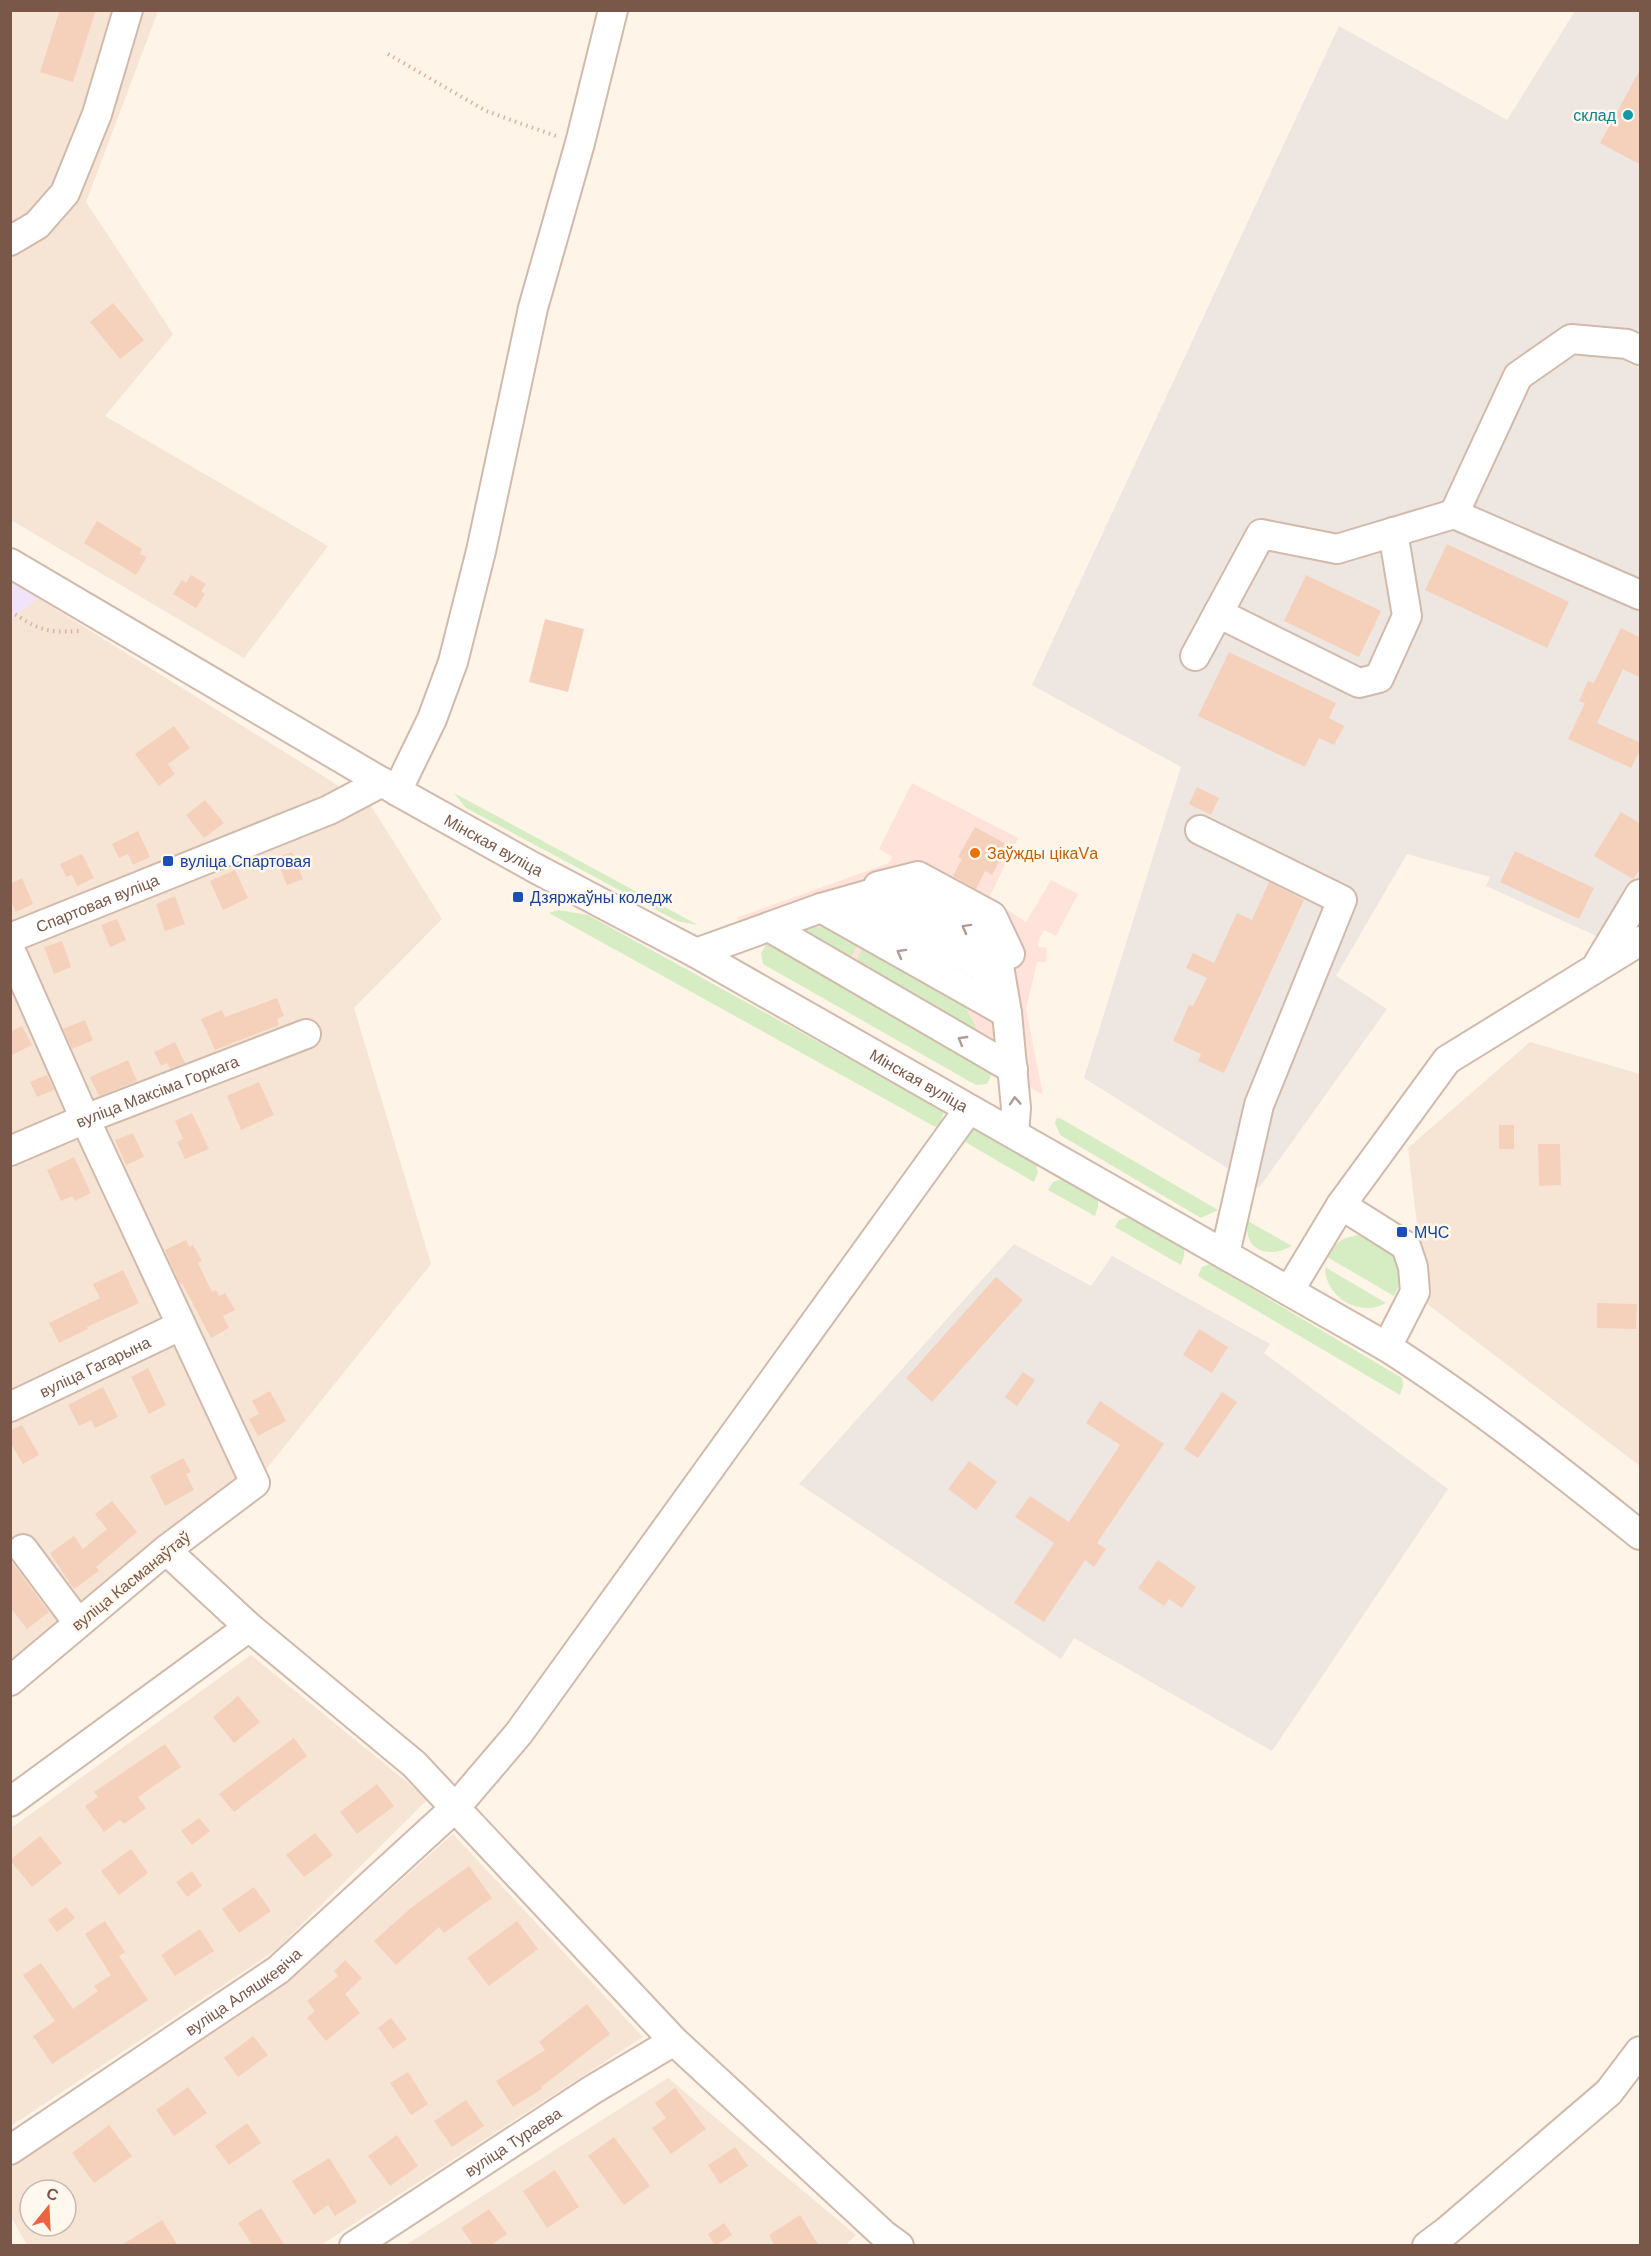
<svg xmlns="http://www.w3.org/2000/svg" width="1651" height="2256" font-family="Helvetica,sans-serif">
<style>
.residential{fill:#f6e5d4;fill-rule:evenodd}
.commercial{fill:#ffe3da}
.industrial{fill:#eee6e0}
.education{fill:#f1e3fa}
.green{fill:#d6edc3}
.building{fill:#f5d1bc}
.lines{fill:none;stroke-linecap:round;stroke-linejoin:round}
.minor-casing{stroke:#d1baab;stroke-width:32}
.path{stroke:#dbb39f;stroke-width:4;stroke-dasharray:1.5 4.5;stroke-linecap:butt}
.minor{stroke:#fff;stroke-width:28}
.oneway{stroke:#af9b92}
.culture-dot{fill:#0f9aa8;stroke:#fff8ee;stroke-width:2}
.food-dot{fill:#e8710a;stroke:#fff8ee;stroke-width:2}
.transit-dot{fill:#1a4fb4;stroke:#fff8ee;stroke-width:2}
.labels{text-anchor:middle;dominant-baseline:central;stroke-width:5;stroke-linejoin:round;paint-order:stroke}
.culture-label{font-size:16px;fill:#0d838f;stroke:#fff8ee;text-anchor:end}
.street-label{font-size:16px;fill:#7a5849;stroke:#fff8ee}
.food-label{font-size:16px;fill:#c56008;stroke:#fff8ee;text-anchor:start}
.transit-label{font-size:16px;fill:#164399;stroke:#fff8ee;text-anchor:start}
</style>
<rect width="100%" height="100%" fill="#fef4e7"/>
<!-- residential -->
<g class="residential">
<polygon points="11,11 158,11 86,202 173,334 105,416 328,546 244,658 11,520"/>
<polygon points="38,598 371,806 442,919 354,1008 431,1264 255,1483 11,1681 10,619"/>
<polygon points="1530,1042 1640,1074 1640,1466 1426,1303 1408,1148"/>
<polygon points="251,1655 428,1799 276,1950 11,2126 10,1829"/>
<path d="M 453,1834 L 643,2037 L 321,2245 L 27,2245 L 11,2217 L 10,2163 L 282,1986 ZM 30,2190 L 66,2190 L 66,2226 L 30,2226 Z"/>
<polygon points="668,2078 856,2235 845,2246 404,2246"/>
</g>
<!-- commercial -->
<polygon class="commercial" points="912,783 1018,838 989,898 1026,922 1051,880 1078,894 1056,936 1044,930 1038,941 1038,947 1047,948 1046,962 1037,962 1026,1009 1043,1095 736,918 889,863 892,857 879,849"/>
<!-- industrial -->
<g class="industrial">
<polygon points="1575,11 1640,11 1640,917 1621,947 1486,886 1490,877 1407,854 1336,976 1387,1009 1259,1188 1084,1078 1181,767 1032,685 1339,26 1507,120"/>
<polygon points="1014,1244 1091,1286 1112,1256 1270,1344 1264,1353 1448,1489 1272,1751 1074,1638 1061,1659 799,1484"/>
</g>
<!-- education -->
<polygon class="education" points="11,581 38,598 11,619"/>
<!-- green -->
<g class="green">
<polygon points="454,793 698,925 677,921 466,808"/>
<polygon points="558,910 588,915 944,1111 939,1129 549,913"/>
<polygon points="805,926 847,929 863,937 848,961 798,929"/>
<polygon points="775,940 988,1064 992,1074 987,1084 976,1085 763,964 761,953 766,945"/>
<polygon points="868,940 962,1000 975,1025 976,1033 853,965"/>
<polygon points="1060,1118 1218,1210 1201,1218 1060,1135 1055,1123 1056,1119"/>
<polygon points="974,1129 1036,1164 1038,1173 1034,1182 960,1139 966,1131"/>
<polygon points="1062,1179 1098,1199 1098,1207 1095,1216 1048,1190 1053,1182"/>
<polygon points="1129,1217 1184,1248 1184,1256 1181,1265 1115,1227 1119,1220"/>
<path d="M 1248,1221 L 1292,1246 C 1269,1259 1242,1251 1248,1221 Z"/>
<path d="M 1359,1235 L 1373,1239 L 1398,1258 L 1401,1281 L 1394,1296 L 1327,1257 C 1337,1241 1341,1238 1359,1235 Z"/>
<polygon points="1210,1264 1402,1378 1403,1386 1400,1395 1198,1276 1202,1267"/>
<path d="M 1325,1267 L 1386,1303 C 1359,1318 1325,1297 1325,1267 Z"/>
</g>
<!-- building -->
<g class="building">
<polygon points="60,10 96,10 73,82 40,72"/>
<polygon points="1641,68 1641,165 1600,143"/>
<polygon points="113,303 144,340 120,359 90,322"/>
<polygon points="97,521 142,549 140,554 147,557 136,575 84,543"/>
<polygon points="1447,544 1569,602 1547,648 1425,590"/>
<polygon points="191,575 206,584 201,591 205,594 196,608 173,594 182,580 186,583"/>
<polygon points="1306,575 1381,611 1359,657 1284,621"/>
<polygon points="545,619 584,629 568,692 529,682"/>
<polygon points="1621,628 1641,638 1641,678 1623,669 1597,723 1641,743 1641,748 1631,768 1568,739 1585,703 1579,701 1588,681 1594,683"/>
<polygon points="1229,652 1336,703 1329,718 1344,726 1334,745 1319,738 1305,767 1198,716"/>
<polygon points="174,726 190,748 168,764 175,774 159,786 135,754"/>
<polygon points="1197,787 1219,798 1211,815 1189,804"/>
<polygon points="205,800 224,823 204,838 186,815"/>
<polygon points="1621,812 1641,824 1641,868 1633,879 1594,856"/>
<polygon points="975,827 1008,845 992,875 985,871 976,889 953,876 962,859 958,857"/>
<polygon points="138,831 150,857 133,865 128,854 119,858 112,844"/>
<polygon points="1515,851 1594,888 1579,919 1500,882"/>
<polygon points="292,852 303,879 287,885 276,858"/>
<polygon points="82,854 94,878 77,886 72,875 66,877 60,864"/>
<polygon points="235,870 248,898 223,910 210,881"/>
<polygon points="22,878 33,904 16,912 10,899 10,884"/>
<polygon points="1269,882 1304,900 1224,1073 1198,1061 1201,1054 1173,1041 1189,1005 1193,1006 1207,978 1186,968 1193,953 1214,963 1237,913 1252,920"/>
<polygon points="175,896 185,924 165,931 156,904"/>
<polygon points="117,919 126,940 110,947 101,925"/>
<polygon points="62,941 71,967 54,974 44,947"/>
<polygon points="277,998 284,1016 277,1019 279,1025 215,1050 201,1019 222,1010 225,1017"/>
<polygon points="85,1020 93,1040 72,1049 63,1029"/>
<polygon points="22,1026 32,1045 10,1056 10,1032"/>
<polygon points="175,1042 185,1063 170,1069 167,1063 161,1066 154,1052"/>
<polygon points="128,1060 137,1081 99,1096 90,1077"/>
<polygon points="47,1075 54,1090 37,1097 30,1082"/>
<polygon points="259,1082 274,1115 241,1130 227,1096"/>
<polygon points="192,1113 209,1149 185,1159 177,1142 183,1139 175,1121"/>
<rect x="1499" y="1125" width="15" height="24"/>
<polygon points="133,1133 144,1157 126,1165 115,1140"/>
<polygon points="1538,1144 1560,1144 1561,1185 1539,1186"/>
<polygon points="74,1157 91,1193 75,1201 72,1196 61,1201 47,1170"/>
<polygon points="186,1240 189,1247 193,1245 202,1261 198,1263 212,1292 216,1290 219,1296 225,1293 235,1310 223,1316 229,1328 211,1338 182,1283 180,1284 165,1250"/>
<polygon points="123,1270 139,1303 87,1327 88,1329 59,1343 49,1323 100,1298 93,1284"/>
<polygon points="996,1277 1023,1300 932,1402 906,1378"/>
<polygon points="1597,1303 1637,1304 1636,1329 1597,1328"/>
<polygon points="1199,1329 1228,1347 1212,1373 1183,1355"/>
<polygon points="148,1368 166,1405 149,1414 131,1377"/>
<polygon points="1023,1372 1035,1380 1017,1406 1005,1397"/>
<polygon points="103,1387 118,1417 95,1428 91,1420 79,1426 68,1405"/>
<polygon points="270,1391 286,1421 258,1436 249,1419 259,1414 252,1401"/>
<polygon points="1222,1392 1237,1402 1198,1458 1184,1449"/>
<polygon points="1100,1401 1164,1444 1097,1543 1106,1549 1094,1567 1085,1560 1044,1622 1014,1603 1054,1543 1015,1517 1030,1496 1069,1522 1120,1445 1086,1423"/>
<polygon points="22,1425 39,1455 23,1464 10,1442 10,1431"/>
<polygon points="183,1458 191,1472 186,1474 194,1490 165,1506 150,1476"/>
<polygon points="969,1461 997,1482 976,1510 948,1489"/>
<polygon points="112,1501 137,1532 96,1567 99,1571 74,1589 50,1553 74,1536 83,1549 107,1529 95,1514"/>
<polygon points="10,1560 49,1612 27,1629 10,1607"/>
<polygon points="1158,1560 1196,1587 1182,1608 1169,1599 1164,1606 1138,1588"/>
<polygon points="238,1696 260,1722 234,1743 213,1717"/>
<polygon points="294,1738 307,1756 234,1812 219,1794"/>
<polygon points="165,1744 181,1767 138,1797 146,1808 124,1824 120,1820 104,1832 85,1806 98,1797 94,1792"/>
<polygon points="377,1784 394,1806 357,1834 340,1812"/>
<polygon points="199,1818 210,1831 192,1845 181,1831"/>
<polygon points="315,1833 333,1855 304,1877 286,1855"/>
<polygon points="40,1836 62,1863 32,1887 10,1860"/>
<polygon points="131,1849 148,1873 119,1895 101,1871"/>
<polygon points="469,1866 492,1898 444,1933 439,1927 396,1965 374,1941 412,1907"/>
<polygon points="192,1871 202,1886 187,1897 176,1882"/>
<polygon points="254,1887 271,1911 239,1933 222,1909"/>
<polygon points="66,1907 75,1918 57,1932 48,1920"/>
<polygon points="105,1921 125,1952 119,1956 148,2000 52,2064 33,2036 55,2021 23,1975 41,1963 73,2009 98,1991 94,1986 111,1975 85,1934"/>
<polygon points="517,1921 538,1949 489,1986 467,1958"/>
<polygon points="200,1929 214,1951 175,1976 161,1955"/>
<polygon points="345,1960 362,1978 345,1994 360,2013 326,2041 307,2018 315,2011 307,2001 338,1976 334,1971"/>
<polygon points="587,2004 610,2034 541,2087 542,2089 513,2107 496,2081 545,2050 539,2042"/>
<polygon points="391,2018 407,2039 393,2049 378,2028"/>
<polygon points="253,2036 268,2055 238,2077 224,2058"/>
<polygon points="408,2072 428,2104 411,2115 390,2083"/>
<polygon points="188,2087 207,2113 174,2136 156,2110"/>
<polygon points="675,2088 706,2129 671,2154 652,2128 666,2118 655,2103"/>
<polygon points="466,2100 484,2126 452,2147 434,2121"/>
<polygon points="247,2123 261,2143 229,2165 215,2146"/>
<polygon points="109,2125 132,2156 94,2183 72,2153"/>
<polygon points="397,2135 418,2166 390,2186 368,2156"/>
<polygon points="614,2137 650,2186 624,2205 588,2156"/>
<polygon points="735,2147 748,2166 720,2184 708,2165"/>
<polygon points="329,2158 357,2202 335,2216 328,2205 314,2215 292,2181"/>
<polygon points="555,2170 579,2207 547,2228 523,2191"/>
<polygon points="261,2208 285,2246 253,2246 238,2223"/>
<polygon points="489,2209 507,2234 490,2246 474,2246 461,2228"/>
<polygon points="800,2215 819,2246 775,2246 769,2235"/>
<polygon points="162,2220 178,2246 120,2246"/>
<polygon points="724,2223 732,2235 715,2246 708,2234"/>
</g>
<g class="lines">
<!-- minor casing -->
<g class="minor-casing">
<g id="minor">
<polyline points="10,241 37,225 65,193 97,114 128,10"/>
<polyline points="1454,514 1518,376 1571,339 1627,344 1640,350"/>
<path id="s1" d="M 10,563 L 397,791 L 533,867 L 696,953 L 1387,1347 C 1476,1404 1558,1469 1640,1535"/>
<polyline points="1218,613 1359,683 1379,678 1407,616 1393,532"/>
<polyline points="1195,656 1261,534 1337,549 1454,514 1640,595"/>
<polyline points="397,791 432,719 453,662 481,551 533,308 580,143 613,10"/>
<polyline points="1200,830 1342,900 1259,1105 1225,1254"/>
<polyline points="878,886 918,876 992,916 1010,954"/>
<polyline points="849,907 871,905 984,968 997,992"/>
<polyline points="821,908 1007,1013"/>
<polyline points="769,927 1013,1069"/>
<path id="s2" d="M 10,938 L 329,810 L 382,782"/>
<polyline points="10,949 85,1119 255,1483 166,1550 10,1681"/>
<polyline points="696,953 821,908 874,893 906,895 982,937 999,966 1007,1013 1016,1108 1014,1133"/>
<polyline points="1598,964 1640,894"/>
<path id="s3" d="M 10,1151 L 85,1119 L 306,1034"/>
<polyline points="1341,1205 1406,1246 1413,1267 1415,1292 1387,1347"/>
<polyline points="1289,1291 1341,1205 1447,1060 1640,941"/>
<path id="s4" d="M 10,1407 L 180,1326"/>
<polyline points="23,1549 73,1616"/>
<polyline points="166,1550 249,1627 414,1764 674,2041 884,2235 899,2246"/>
<polyline points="10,1802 249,1627"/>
<path id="s5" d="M 10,2150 L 278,1970 L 456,1807 L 519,1733 L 969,1109"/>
<path id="s6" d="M 354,2246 L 592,2090 L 674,2041"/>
<polyline points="1427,2246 1447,2231 1609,2092 1640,2051"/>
</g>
</g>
<!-- path -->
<g class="path">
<polyline points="388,54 486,111 559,137"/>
<path d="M 10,611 C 39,630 45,633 79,631"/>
</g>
<!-- minor -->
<use href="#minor" class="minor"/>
</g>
<!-- one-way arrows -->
<defs><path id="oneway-chevron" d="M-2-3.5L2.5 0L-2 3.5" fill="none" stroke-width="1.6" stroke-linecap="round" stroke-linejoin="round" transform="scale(1.5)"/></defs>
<g class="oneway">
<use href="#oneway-chevron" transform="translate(966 928) rotate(-151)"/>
<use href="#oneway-chevron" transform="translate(901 953) rotate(-151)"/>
<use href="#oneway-chevron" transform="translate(962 1040) rotate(-150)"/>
<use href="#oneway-chevron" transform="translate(1015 1101) rotate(-94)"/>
</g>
<!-- markers -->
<circle class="culture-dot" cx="1628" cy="115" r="6"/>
<circle class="food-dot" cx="975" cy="853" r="6"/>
<g class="transit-dot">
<rect x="162" y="855" width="12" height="12" rx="3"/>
<rect x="512" y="891" width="12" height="12" rx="3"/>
<rect x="1396" y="1226" width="12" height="12" rx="3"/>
</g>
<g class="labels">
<!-- culture labels -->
<g class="culture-label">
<text x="1616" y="115">склад</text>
</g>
<!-- street labels -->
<g class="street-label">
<text stroke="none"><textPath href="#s1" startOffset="560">Мінская вуліца</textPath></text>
<text stroke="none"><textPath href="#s2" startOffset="94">Спартовая вуліца</textPath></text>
<text stroke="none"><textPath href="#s1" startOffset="1046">Мінская вуліца</textPath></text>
<text stroke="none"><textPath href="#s3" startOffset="159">вуліца Максіма Горкага</textPath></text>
<text stroke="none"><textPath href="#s4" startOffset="94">вуліца Гагарына</textPath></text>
<text transform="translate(131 1581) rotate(-39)">вуліца Касманаўтаў</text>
<text stroke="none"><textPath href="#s5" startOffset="282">вуліца Аляшкевіча</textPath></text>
<text stroke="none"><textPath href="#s6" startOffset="190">вуліца Тураева</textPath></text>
</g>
<!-- food labels -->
<g class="food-label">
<text x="987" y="853">Заўжды цікаVа</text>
</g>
<!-- transit labels -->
<g class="transit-label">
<text x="180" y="861">вуліца Спартовая</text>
<text x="530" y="897">Дзяржаўны коледж</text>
<text x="1414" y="1232">МЧС</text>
</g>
</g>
<!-- border -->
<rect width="1651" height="2256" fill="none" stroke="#7a5849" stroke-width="24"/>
<!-- north arrow -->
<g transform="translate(48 2208) rotate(18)"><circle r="28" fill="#fff8ee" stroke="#cab8ac" stroke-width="1.5"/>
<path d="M0-4.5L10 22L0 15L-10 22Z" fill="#ef6344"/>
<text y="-9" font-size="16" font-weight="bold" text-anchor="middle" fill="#7a5849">С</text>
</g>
</svg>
